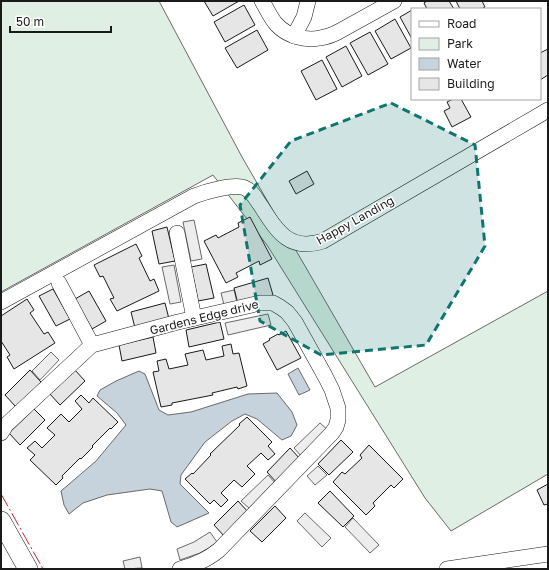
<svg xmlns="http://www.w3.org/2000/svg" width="549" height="570" font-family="'Golos Text',sans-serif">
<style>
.green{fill:#e0efe3;stroke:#6a6a6a}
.parking{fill:#ededed;stroke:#6a6a6a}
.water{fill:#c6d2dc;stroke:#6a6a6a}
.building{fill:#e6e6e6;stroke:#1a1a1a}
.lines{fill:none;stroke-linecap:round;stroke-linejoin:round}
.minor-casing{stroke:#1a1a1a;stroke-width:16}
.major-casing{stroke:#1a1a1a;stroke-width:20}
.minor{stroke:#fff;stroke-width:15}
.major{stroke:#fff;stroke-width:19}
.power{stroke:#c62828;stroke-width:1;stroke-dasharray:14 3 2 3;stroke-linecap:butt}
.marked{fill:#0f766e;fill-opacity:0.2;stroke:#0f766e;stroke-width:3;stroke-dasharray:8 5;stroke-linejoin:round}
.labels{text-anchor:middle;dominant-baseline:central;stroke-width:3;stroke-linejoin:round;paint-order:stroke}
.street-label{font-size:12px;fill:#1a1a1a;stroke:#fff}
</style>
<rect width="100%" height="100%" fill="#fff"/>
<!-- green -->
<polygon class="green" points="1,1 159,1 242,157 375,387 548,291 548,474 451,531 425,498 267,245 213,175 1,292"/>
<!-- parking -->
<g class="parking">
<polygon points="194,220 202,259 191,261 183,222"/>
<polygon points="174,265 181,302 170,304 162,267"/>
<polygon points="234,290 237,302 224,305 221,293"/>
<polygon points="268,314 271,325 228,335 225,323"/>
<polygon points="51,352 59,360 40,380 32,371"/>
<polygon points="320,423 329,431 302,457 294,448"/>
<polygon points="318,466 327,475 315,485 307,476"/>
<polygon points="268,475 276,484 250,509 241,501"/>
<polygon points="305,513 331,538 322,547 297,521"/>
<polygon points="353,518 379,545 370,553 345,527"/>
<polygon points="210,532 217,542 209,548 200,553 180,560 177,549 194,542"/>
<polygon points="140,557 142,568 125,569 123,561"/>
</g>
<!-- water -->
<g class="water">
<polygon points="298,368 310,390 299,395 288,374"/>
<polygon points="139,371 145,374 159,410 168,415 191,412 248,394 277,393 292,412 297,425 291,436 282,440 257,419 245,414 232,421 205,442 181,475 180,484 209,513 177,527 171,522 162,491 150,489 107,495 83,503 69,514 64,505 61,491 96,461 126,425 117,413 97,396 100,390 116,381"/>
</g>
<!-- building -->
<g class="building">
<polygon points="204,1 239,1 213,16"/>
<polygon points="427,1 449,1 454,9 427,9 424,3"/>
<polygon points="456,1 482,1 485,7 481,9 460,9"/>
<polygon points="244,5 255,25 225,42 214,22"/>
<polygon points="412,10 412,39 400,17"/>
<polygon points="395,19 411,48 391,59 375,31"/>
<polygon points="257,30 268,50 237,68 225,48"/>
<polygon points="370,32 388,64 368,75 350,43"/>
<polygon points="346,46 362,76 342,87 326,57"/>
<polygon points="548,49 548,75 540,80 540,53"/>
<polygon points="322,60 337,89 316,100 301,71"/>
<polygon points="453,99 461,99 471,117 452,127 444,111 450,108 447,102"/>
<polygon points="307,171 314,184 296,194 289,181"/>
<polygon points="250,217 272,259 260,265 259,261 236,273 238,277 226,283 204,241 216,235 218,238 239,227 238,223"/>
<polygon points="167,227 175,261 159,264 152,231"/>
<polygon points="136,244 142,256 139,258 150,281 154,279 159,291 117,311 110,299 114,298 103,276 100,277 94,265"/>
<polygon points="206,264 214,298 198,301 191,267"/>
<polygon points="268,278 273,295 238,304 234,288"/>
<polygon points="53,289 70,319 56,326 39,296"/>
<polygon points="89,291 106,321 92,329 75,299"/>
<polygon points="27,299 34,310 30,313 44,334 48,332 55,343 14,369 7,357 10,355 1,341 1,316"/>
<polygon points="165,303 169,319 135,328 131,312"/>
<polygon points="220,322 224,339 189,347 186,330"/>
<polygon points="286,331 301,358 277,370 263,344 270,340 269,339 278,334 279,335"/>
<polygon points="153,337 156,353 122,361 119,345"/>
<polygon points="231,344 233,354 239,353 247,386 238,389 237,387 212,393 213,395 172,403 172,405 161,407 153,372 159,371 157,361 166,359 169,369 188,365 185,354 203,350 206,360 224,356 222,346"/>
<polygon points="74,369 85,381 60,405 49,393"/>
<polygon points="30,370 41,382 16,407 5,395"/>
<polygon points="81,395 89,403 93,398 118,422 111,429 110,428 92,446 93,447 81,459 80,458 62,476 63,478 56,485 30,460 35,455 27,448 35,441 42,448 55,435 47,428 61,414 69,422 82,409 75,401"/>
<polygon points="34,409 45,420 20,445 9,433"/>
<polygon points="247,417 272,442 268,446 275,454 268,460 261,453 247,466 255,474 242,487 234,480 221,493 228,500 221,507 214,500 210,504 185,479 192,473 193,474 211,455 210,454 240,425 239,424"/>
<polygon points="341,440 353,452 329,475 318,464"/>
<polygon points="369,445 403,479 394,488 391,485 373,503 375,506 366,515 333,482 342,472 345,474 362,458 360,455"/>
<polygon points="290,448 301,460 278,484 267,472"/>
<polygon points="548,484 548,504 544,505 537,490"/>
<polygon points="330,491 354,516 343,527 318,503"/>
<polygon points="238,501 249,513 225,537 214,525"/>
<polygon points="275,506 286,518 262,542 250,531"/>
</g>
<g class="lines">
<!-- minor casing -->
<g class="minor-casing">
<g id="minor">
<path d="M 262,1 C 267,9 271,19 277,25 C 287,36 306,41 320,38 C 327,37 332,35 338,32 L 394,1"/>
<polyline points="294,36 304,17 308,1"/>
<polyline points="177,233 194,318"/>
<polyline points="59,283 92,345"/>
<path d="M 1,302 L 194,196 C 205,192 234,183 245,188 C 252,191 256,199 261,206 C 277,231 289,252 323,241 L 548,110"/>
<path d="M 1,433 L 6,425 L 92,345 L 178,322 L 260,303 L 273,303 L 280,307 L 287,312 L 295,322 L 325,376 L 332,390 L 338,408 L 338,420 L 336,427 L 332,433 L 219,550 C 207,560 195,565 180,569"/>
<polyline points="447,569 548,554"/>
</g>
</g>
<!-- major casing -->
<g class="major-casing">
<polyline id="major" points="1,521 28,569"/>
</g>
<!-- minor -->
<use href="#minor" class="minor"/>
<!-- major -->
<use href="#major" class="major"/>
<!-- power -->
<polyline class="power" points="1,494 43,569"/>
</g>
<!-- marked area -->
<path class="marked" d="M 391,103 L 475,145 L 485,246 L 426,345 L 321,355 L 260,321 L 240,205 L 291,141 Z"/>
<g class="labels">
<!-- street labels -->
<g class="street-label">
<text transform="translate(355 220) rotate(-29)">Happy Landing</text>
<text transform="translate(204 317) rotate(-14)">Gardens Edge drive</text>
</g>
</g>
<!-- border -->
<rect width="549" height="570" fill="none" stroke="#1a1a1a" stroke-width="4"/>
<!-- legend -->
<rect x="411" y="8" width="130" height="92" fill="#ffffff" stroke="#a3a3a3"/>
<rect x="419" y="21" width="20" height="6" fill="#ffffff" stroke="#a3a3a3"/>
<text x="447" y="28" font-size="12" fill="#1a1a1a">Road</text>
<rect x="419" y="38" width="20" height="12" fill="#e0efe3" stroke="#a3a3a3"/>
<text x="447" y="48" font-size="12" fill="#1a1a1a">Park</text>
<rect x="419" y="58" width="20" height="12" fill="#c6d2dc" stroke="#a3a3a3"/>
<text x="447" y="68" font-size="12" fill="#1a1a1a">Water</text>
<rect x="419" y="78" width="20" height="12" fill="#e6e6e6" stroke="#a3a3a3"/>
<text x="447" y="88" font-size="12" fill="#1a1a1a">Building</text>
<!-- scale -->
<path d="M10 26v6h101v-6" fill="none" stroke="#1a1a1a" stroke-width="2"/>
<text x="16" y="26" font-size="12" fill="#1a1a1a" stroke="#ffffff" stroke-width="3" paint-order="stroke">50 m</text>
</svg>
